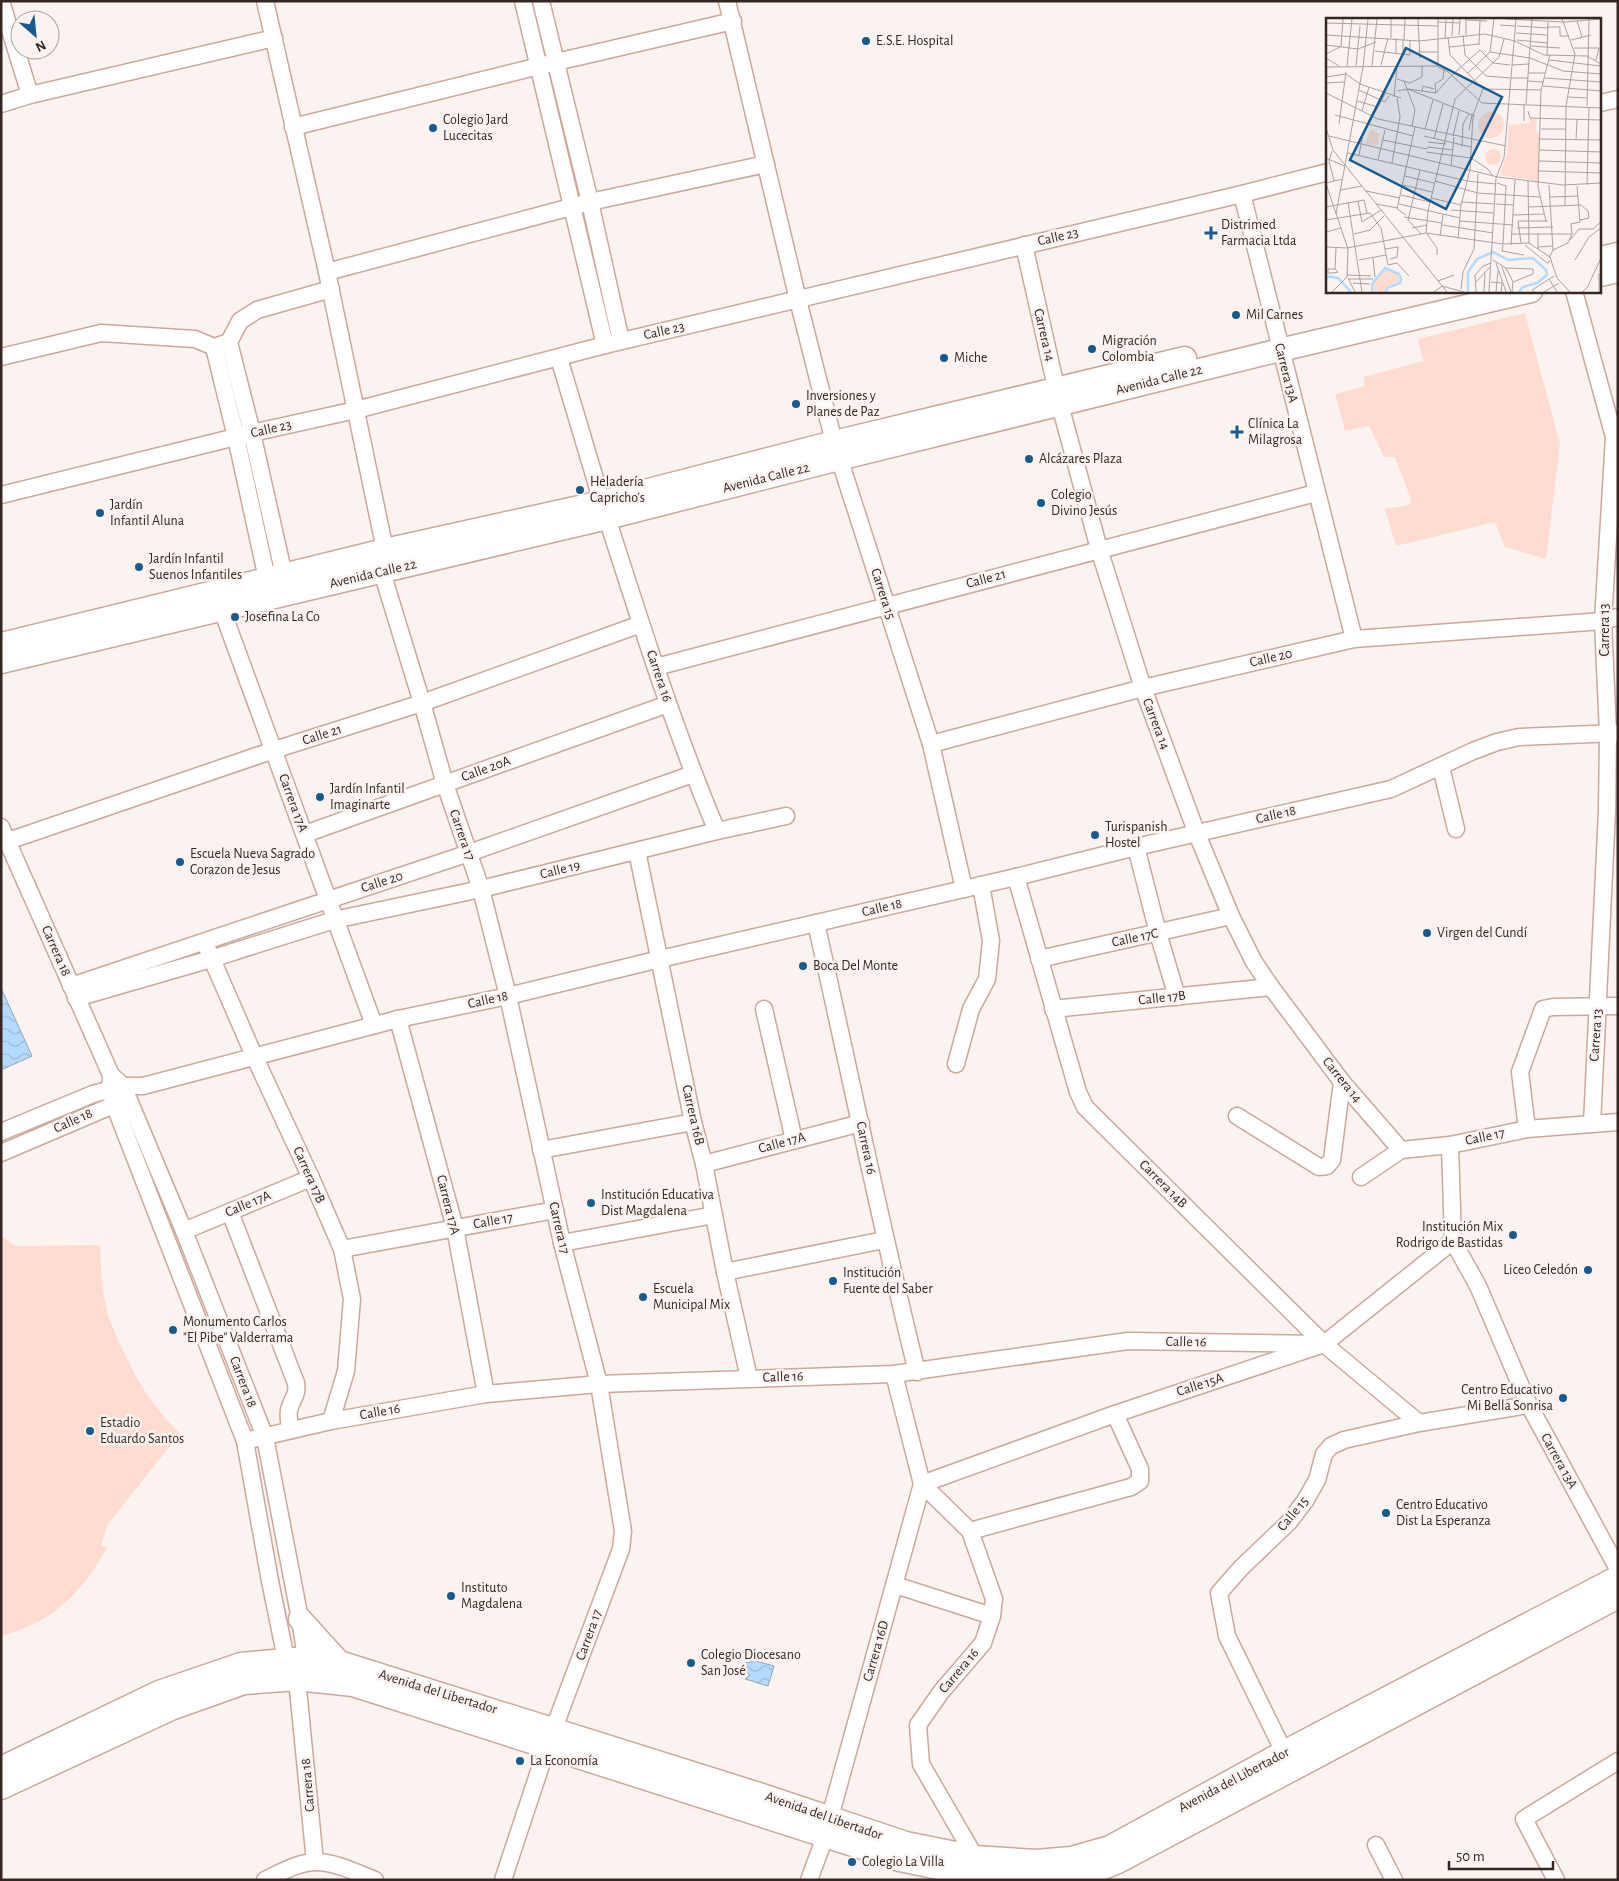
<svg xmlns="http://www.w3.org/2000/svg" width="1619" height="1881" font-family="'Alegreya Sans',sans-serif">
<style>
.grass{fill:#ffdccf}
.water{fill:url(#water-waves);stroke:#8ea4bc}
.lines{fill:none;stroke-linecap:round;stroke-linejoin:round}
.street-casing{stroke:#cca89a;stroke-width:19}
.secondary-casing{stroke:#cca89a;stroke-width:25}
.street{stroke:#fff;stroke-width:16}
.secondary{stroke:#fff;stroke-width:22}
.poi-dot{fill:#165a8f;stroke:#fbf3f0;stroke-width:2}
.labels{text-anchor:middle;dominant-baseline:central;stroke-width:5;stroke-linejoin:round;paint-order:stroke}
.poi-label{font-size:14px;fill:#352621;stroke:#fbf3f0;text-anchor:start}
.street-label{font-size:14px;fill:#352621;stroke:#fbf3f0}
.inset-river{fill:none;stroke:#b4dafe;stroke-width:2.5}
.inset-road{fill:none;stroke:#aca19d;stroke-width:1}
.view{fill:#165a8f;fill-opacity:0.15;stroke:#165a8f;stroke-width:2.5}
.inset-edge{fill:none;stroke:#352621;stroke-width:2.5}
</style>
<defs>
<pattern id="water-waves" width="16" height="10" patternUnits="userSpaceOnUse" patternTransform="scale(1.25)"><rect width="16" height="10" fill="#b4dafe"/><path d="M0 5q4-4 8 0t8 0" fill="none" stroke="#9bbbd9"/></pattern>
</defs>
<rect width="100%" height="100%" fill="#fbf3f0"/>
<!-- grass -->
<g class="grass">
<polygon points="1525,313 1560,444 1546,559 1505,547 1495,522 1396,546 1385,509 1409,505 1412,502 1395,457 1384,457 1369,426 1345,431 1335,394 1365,386 1363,377 1423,361 1418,339"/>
<path d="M 1,1236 L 16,1246 L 100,1245 C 101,1264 101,1283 105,1302 C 108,1318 115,1333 122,1348 C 139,1385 155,1410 185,1438 L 181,1445 L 171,1445 L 108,1524 L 101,1545 L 107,1548 C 81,1594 53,1622 1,1636 Z"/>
</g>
<!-- water -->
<g class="water">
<polygon points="1,988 32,1056 1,1070"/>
<polygon points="756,1661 774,1666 768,1686 745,1679 750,1675 745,1671 744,1663"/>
</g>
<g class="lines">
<!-- street casing -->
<g class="street-casing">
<g id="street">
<polyline points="1,1 30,95"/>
<polyline points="265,1 327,272 385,550 382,572 422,703 445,784 481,889 508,996 562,1243 599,1384 623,1531 621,1549 547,1747 503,1880"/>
<polyline points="523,1 605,345"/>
<polyline points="541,1 590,202 621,341"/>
<polyline points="727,1 798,300 834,442 931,744 964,889"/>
<polyline points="1600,103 1618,99"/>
<polyline points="1,104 30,95 274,38"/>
<polyline points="293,127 539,66 733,21"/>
<polyline points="1242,194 1354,639"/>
<polyline points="1024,245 1060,405 1099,549 1143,688 1197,834 1231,916 1254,962 1271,987 1342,1082 1401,1150"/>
<polyline points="327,272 590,202 766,164"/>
<polyline points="1574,291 1614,437 1603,621 1608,733 1607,811 1592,1124"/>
<polyline points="229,342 252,433 286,584"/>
<polyline points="214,347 236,437 269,588"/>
<polyline points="1,357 101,333 195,339 214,347 229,342 240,321 257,310 331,289"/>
<polyline points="559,358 602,502"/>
<polyline points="1,495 252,433 356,410 605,345 1242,194 1328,172"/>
<path d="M 607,518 C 641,624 674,729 717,831"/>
<polyline points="222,610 374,1025"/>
<polyline points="656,667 1316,493"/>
<polyline points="931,744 1143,688 1354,639 1603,621 1618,617"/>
<polyline points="1441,767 1456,829"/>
<polyline points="1,827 111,1075 123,1086 184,1231 265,1437 300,1619 306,1658 302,1667"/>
<polyline points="305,834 668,704"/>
<polyline points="1,841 8,841 274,750 422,703 641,624"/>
<polyline points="1136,847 1158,933 1177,997"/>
<polyline points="637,851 693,1122 704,1164 725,1272 749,1378"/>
<polyline points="1016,877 1078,1092 1085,1107 1324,1344 1419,1423"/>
<path d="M 816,923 C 850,1073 880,1223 917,1372"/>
<polyline points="208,950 255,1058 311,1178 342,1249 352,1299 346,1371 331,1421"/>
<polyline points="1039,959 1231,916"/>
<polyline points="71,986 469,853 693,774"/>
<polyline points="76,998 211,959 334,920 481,889 717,831 786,816"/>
<polyline points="764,1009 794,1140"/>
<polyline points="1053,1009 1271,987"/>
<polyline points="398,1019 455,1228 486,1394"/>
<polyline points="956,1064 971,1009 987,979 991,941 981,885"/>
<polyline points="111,1079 110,1090 114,1104 245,1441 270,1581 286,1659 297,1679 315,1862"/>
<polyline points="1237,1116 1319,1167 1327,1166 1332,1160 1342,1082"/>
<polyline points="1527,1129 1520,1072 1543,1009 1553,1007 1618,1006"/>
<polyline points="1,1132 93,1094 123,1086 143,1086 398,1019 508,996 660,959 1016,877 1136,847 1391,789 1473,751 1497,742 1519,737 1618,733"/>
<polyline points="1450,1145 1453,1241 1478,1286 1529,1405 1618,1569"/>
<polyline points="541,1150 693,1122"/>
<polyline points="1,1153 123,1101"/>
<polyline points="704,1164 861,1123"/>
<polyline points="1361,1177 1401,1150 1450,1145 1527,1129 1618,1122"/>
<path d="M 230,1212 L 296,1383 C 298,1396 292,1398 289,1410 C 288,1417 289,1424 291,1430"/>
<polyline points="184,1231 311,1178"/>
<polyline points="562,1243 714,1215"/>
<polyline points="342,1249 555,1210"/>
<polyline points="725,1272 884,1240"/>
<polyline points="894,1374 922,1484 970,1531 994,1599 992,1616 983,1643 941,1692 918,1725 921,1764 975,1857"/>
<polyline points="245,1441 331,1421 486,1394 599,1384 894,1374 1128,1341 1324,1344"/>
<polyline points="970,1531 1131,1487 1140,1481 1140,1469 1115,1414"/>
<polyline points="895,1585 992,1616"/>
<polyline points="1284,1752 1227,1636 1219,1593 1241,1568 1289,1522 1305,1501 1317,1480 1324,1454 1331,1446 1344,1440 1419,1423 1529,1405"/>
<polyline points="830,1817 922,1484 1115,1414 1324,1344 1453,1241"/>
<polyline points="1376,1845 1394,1880"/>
<path d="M 265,1880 C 280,1873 298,1862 316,1862 C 336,1862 357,1873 375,1880"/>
<polyline points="809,1880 825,1837"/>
<polyline points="1556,1880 1524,1819 1618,1761"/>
</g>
</g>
<!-- secondary casing -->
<g class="secondary-casing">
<g id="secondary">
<polyline points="1600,258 1618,254"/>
<polyline points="1600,275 1618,271"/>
<polyline points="1,644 385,550 602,502 834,442 1185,358"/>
<polyline points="1,662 607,518 839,459 1280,350 1531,291"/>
<polyline points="300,1619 339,1662"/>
<polyline points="1,1768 159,1692 241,1664 306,1658 339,1662 759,1794 906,1843 975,1857 1036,1861 1071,1858 1110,1847 1284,1752 1618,1577"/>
<polyline points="1,1788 171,1709 244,1683 297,1679 353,1685 900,1860 972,1875 1037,1879 1081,1877 1118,1862 1618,1597"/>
</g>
</g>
<!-- street -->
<use href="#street" class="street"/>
<!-- secondary -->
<use href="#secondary" class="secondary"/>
</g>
<!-- markers -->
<g class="poi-dot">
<circle cx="866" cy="41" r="5"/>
<circle cx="433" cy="128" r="5"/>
<path d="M1208.5 225.5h5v5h5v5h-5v5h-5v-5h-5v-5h5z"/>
<circle cx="1236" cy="315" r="5"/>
<circle cx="1092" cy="349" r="5"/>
<circle cx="944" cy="358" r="5"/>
<circle cx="796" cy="404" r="5"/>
<path d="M1234.5 424.5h5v5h5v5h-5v5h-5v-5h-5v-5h5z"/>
<circle cx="1029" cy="459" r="5"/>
<circle cx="580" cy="490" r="5"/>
<circle cx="1041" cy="503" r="5"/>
<circle cx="100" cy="513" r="5"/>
<circle cx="139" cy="567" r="5"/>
<circle cx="235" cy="617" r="5"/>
<circle cx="320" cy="797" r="5"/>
<circle cx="1095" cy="835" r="5"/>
<circle cx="180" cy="862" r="5"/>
<circle cx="1427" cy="933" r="5"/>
<circle cx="803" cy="966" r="5"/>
<circle cx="591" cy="1203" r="5"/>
<circle cx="1513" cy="1235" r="5"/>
<circle cx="1588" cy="1270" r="5"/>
<circle cx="833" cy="1281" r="5"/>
<circle cx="643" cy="1297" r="5"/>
<circle cx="173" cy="1330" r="5"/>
<circle cx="1563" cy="1398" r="5"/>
<circle cx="90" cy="1431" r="5"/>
<circle cx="1386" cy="1513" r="5"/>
<circle cx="451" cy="1596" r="5"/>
<circle cx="691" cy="1663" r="5"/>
<circle cx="520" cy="1761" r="5"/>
<circle cx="852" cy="1862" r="5"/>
</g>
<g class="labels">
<!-- poi labels -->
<g class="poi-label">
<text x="876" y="41">E.S.E. Hospital</text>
<text x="443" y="120">Colegio Jard<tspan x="443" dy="16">Lucecitas</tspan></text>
<text x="1221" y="225">Distrimed<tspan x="1221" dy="16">Farmacia Ltda</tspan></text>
<text x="1246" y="315">Mil Carnes</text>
<text x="1102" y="341">Migración<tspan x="1102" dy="16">Colombia</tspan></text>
<text x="954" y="358">Miche</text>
<text x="806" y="396">Inversiones y<tspan x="806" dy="16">Planes de Paz</tspan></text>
<text x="1248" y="424">Clínica La<tspan x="1248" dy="16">Milagrosa</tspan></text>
<text x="1039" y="459">Alcázares Plaza</text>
<text x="590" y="482">Heladería<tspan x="590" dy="16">Capricho's</tspan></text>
<text x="1051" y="495">Colegio<tspan x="1051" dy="16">Divino Jesús</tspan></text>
<text x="110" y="505">Jardín<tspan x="110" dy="16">Infantil Aluna</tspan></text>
<text x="149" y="559">Jardín Infantil<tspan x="149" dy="16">Suenos Infantiles</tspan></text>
<text x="245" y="617">Josefina La Co</text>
<text x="330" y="789">Jardín Infantil<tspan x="330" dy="16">Imaginarte</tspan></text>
<text x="1105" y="827">Turispanish<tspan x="1105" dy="16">Hostel</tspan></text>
<text x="190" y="854">Escuela Nueva Sagrado<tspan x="190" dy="16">Corazon de Jesus</tspan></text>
<text x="1437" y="933">Virgen del Cundí</text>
<text x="813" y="966">Boca Del Monte</text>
<text x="601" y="1195">Institución Educativa<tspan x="601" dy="16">Dist Magdalena</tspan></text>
<text x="1503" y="1227" text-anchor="end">Institución Mix<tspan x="1503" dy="16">Rodrigo de Bastidas</tspan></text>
<text x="1578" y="1270" text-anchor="end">Liceo Celedón</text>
<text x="843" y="1273">Institución<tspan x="843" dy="16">Fuente del Saber</tspan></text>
<text x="653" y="1289">Escuela<tspan x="653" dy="16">Municipal Mix</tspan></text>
<text x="183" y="1322">Monumento Carlos<tspan x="183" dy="16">"El Pibe" Valderrama</tspan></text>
<text x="1553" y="1390" text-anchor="end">Centro Educativo<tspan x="1553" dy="16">Mi Bella Sonrisa</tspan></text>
<text x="100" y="1423">Estadio<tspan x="100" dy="16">Eduardo Santos</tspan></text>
<text x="1396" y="1505">Centro Educativo<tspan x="1396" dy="16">Dist La Esperanza</tspan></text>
<text x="461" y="1588">Instituto<tspan x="461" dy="16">Magdalena</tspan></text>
<text x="701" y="1655">Colegio Diocesano<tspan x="701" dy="16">San José</tspan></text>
<text x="530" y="1761">La Economía</text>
<text x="862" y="1862">Colegio La Villa</text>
</g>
<!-- street labels -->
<g class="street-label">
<text transform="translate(1058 237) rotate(-13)">Calle 23</text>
<text transform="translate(664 331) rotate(-13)">Calle 23</text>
<text transform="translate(1044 335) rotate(77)">Carrera 14</text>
<text transform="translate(1286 373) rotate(76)">Carrera 13A</text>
<text transform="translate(1159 380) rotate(-14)">Avenida Calle 22</text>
<text transform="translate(271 429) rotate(-13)">Calle 23</text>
<text transform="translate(766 478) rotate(-14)">Avenida Calle 22</text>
<text transform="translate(373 574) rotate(-13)">Avenida Calle 22</text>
<text transform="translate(986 579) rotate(-15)">Calle 21</text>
<text transform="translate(883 594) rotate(72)">Carrera 15</text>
<text transform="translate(1605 630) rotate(-90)">Carrera 13</text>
<text transform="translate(1271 658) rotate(-13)">Calle 20</text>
<text transform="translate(659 676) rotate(71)">Carrera 16</text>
<text transform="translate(1156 724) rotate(69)">Carrera 14</text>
<text transform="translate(322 735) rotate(-18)">Calle 21</text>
<text transform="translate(486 769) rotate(-20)">Calle 20A</text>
<text transform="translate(293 803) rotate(70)">Carrera 17A</text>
<text transform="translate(1276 815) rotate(-13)">Calle 18</text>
<text transform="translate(462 835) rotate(71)">Carrera 17</text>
<text transform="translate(560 870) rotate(-14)">Calle 19</text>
<text transform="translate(382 882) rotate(-18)">Calle 20</text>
<text transform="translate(882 908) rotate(-13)">Calle 18</text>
<text transform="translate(1135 938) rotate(-12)">Calle 17C</text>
<text transform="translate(56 951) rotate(66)">Carrera 18</text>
<text transform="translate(1162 998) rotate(-6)">Calle 17B</text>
<text transform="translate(488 1000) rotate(-12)">Calle 18</text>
<text transform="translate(1596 1035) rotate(-86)">Carrera 13</text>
<text transform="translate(1342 1080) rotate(51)">Carrera 14</text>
<text transform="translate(693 1115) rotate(77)">Carrera 16B</text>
<text transform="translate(73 1121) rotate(-24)">Calle 18</text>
<text transform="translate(1485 1137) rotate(-12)">Calle 17</text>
<text transform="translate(782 1143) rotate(-15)">Calle 17A</text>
<text transform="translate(866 1148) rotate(78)">Carrera 16</text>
<text transform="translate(309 1175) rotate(66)">Carrera 17B</text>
<text transform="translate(1163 1184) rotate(45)">Carrera 14B</text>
<text transform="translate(248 1204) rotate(-23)">Calle 17A</text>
<text transform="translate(448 1205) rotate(76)">Carrera 17A</text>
<text transform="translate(493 1221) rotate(-10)">Calle 17</text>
<text transform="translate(559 1228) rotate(77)">Carrera 17</text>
<text transform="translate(1186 1342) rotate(1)">Calle 16</text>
<text transform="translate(783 1377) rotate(-2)">Calle 16</text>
<text transform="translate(243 1382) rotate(69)">Carrera 18</text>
<text transform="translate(1200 1385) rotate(-18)">Calle 15A</text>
<text transform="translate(380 1412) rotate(-10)">Calle 16</text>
<text transform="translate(1559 1461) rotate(61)">Carrera 13A</text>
<text transform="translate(1293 1514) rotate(-50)">Calle 15</text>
<text transform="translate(589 1635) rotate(-70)">Carrera 17</text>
<text transform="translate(876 1651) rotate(-74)">Carrera 16D</text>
<text transform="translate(959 1671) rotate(-50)">Carrera 16</text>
<text transform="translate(438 1692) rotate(17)">Avenida del Libertador</text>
<text transform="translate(1234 1780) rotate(-28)">Avenida del Libertador</text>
<text transform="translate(308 1785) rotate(-95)">Carrera 18</text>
<text transform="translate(824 1816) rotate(19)">Avenida del Libertador</text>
</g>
</g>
<!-- overview -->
<g transform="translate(1326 18)">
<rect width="275" height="275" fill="#fbf3f0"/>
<path d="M152 107a13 13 0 1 1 26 0a13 13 0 1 1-26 0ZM 204,101 L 211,101 L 210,114 L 214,116 L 212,163 L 174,157 L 181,136 L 183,107 L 204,105 ZM 45,111 L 53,116 L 52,127 L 39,126 ZM159 139a8 8 0 1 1 16 0a8 8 0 1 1-16 0Z" fill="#ffdccf"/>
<path d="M 59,251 L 71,256 L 74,263 L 60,269 L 59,274 L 47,274 L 47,266 Z" fill="#ffdccf"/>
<path class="inset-river" d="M 0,258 L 12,260 L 25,274M 46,274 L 46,266 L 59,250 L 73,256 L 75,261 L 74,265 L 61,270 L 60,274M 142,274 L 142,254 L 151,241 L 167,234 L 182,242 L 207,240 L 220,252 L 221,257 L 211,265 L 197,269 L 193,274"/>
<path class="inset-road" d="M 92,1 L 94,40M 112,1 L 112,48M 180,1 L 238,4 L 275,1M 236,1 L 249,36 L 240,88 L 239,188M 140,2 L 161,3M 251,3 L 256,19M 112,4 L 134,5M 0,5 L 112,8M 174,7 L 189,8M 191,8 L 222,10M 222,9 L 234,9 L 234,18 L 243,18M 190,15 L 221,17M 0,17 L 93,23 L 159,16 L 189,23 L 218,37 L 261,38 L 275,46M 133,17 L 134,1M 137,17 L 139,37M 140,17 L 140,1M 126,18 L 127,1M 122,19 L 124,37M 65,20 L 65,1M 77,21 L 77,37M 78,21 L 79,1M 119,21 L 120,1M 191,22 L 221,25M 245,22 L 265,17M 0,27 L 32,31 L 50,24M 153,27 L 154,2M 205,28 L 234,30M 15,29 L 17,1M 123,29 L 153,26M 248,30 L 273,30 L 270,42M 154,32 L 167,45 L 184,47M 49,33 L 84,37 L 84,22M 92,34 L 112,34M 164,34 L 204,40 L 237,53 L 275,56M 0,36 L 14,29M 70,36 L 70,20M 124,37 L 157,71 L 215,72M 139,37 L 160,58 L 184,60M 221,38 L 222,4M 0,40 L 13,48M 223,42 L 275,48M 55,47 L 62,20M 186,47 L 203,46M 21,48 L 26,1M 30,48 L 34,8M 46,48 L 51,1M 0,49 L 110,48 L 122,54 L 156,85 L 275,90M 142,55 L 164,34 L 168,1M 202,55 L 219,55M 126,57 L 154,32M 0,59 L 20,56 L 34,66 L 75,80M 185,60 L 202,60M 219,60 L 275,64M 71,61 L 84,65 L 96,59 L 96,48M 78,63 L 89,92 L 86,108M 201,63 L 218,64M 0,65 L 18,64M 217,68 L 275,73M 82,71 L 149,98M 33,72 L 59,84 L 63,78M 71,73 L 82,71 L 110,75 L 125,58M 96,73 L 97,68 L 108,71M 0,75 L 52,101 L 180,128M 110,75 L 109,66 L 117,61 L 118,51M 68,79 L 71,48M 242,79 L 261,80M 31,83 L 52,89M 200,86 L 206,1M 198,87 L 198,103M 261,88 L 263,1M 36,93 L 43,69M 202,93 L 204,100 L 275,102M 9,97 L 87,118M 13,106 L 20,54M 0,110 L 7,132 L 121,274M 99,111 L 107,82M 215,111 L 239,111M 143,112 L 146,97M 3,118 L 172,159 L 237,167 L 275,165M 98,118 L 145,129M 127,118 L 133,93M 108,121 L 117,86M 214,121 L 275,122M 57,122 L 101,131M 250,122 L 251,101M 102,124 L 120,126M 101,129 L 127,132M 136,129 L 137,106 L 143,96M 214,132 L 275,134M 6,133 L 3,143 L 8,163M 100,134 L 145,140 L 162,151 L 166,157M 22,135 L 141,163 L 170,166M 33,137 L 37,116 L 59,76M 0,140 L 18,148M 52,142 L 59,112M 213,143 L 275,145M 66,145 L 74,99 L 71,80M 125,148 L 128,119M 94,152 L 82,202 L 95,216M 213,153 L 275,155M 79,158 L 108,165M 109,163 L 152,175 L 214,179M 202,163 L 203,226M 0,165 L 17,161M 171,165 L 180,168 L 177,226M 0,166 L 22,231 L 21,259 L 6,274M 77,167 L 106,174M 261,167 L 263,89M 15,172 L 36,168M 40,173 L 74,180M 75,177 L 104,184M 224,179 L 252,178M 105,180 L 135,187M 32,183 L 36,204 L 55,192M 22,184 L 36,274M 136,184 L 169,186M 50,186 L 72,190M 73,186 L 134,200M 170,186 L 188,187M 0,189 L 38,182 L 41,195M 203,189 L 255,187 L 262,193 L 263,200 L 254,202M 125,192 L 168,195M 10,196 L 37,49 L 42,1M 80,197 L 71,191 L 89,109M 187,197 L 218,196M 78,199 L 116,205M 0,202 L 44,195 L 55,210 L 62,247 L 71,245 L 83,258M 134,203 L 187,207M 220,203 L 212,169 L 215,72 L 224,37M 116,207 L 167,215M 86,210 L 101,207M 191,210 L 227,209M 0,214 L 15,210M 100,215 L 102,193 L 129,81 L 173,39 L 178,21M 212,215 L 212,231M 28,216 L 44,212 L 58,198M 101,216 L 111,230 L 111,237M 186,216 L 246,216M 114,218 L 117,197M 132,221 L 135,187 L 144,152 L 147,97 L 157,71M 244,222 L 253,211 L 267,211 L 275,204M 195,225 L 192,203 L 222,203M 177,227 L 176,233 L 198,237M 185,227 L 189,162M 199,227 L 221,245 L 224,243M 0,229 L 21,230 L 100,215 L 177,226 L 203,225 L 224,239 L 231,260 L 244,274M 212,229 L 227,228M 59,231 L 72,229 L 71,239 L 64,241M 227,232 L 242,225 L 246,216 L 245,206 L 254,204 L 251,168M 47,240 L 49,259M 223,240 L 227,232 L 223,167M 33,242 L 60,237M 167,242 L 180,250 L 207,251 L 207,256 L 187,264 L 186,274M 249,242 L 263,219 L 275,210M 170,245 L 180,274M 176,249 L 185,274M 180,250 L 187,264M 7,255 L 12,254 L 9,251 L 10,230M 7,255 L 2,255 L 2,251 L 9,251M 21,257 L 45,258M 22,260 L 29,274M 23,261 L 47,261M 223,261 L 231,274M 112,263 L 128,257M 150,264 L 164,249M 165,264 L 176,265 L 175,274M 27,265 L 44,266M 135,271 L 137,254 L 148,231 L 152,156M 108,274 L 116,268 L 138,274M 150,274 L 149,257 L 157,248 L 165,245M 158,274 L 159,255M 163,274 L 170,160 L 178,140 L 190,1M 170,274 L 172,253M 208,274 L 206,272 L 228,258M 218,274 L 233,265M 256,274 L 261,270 L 275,240M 273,274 L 273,255"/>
<path class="view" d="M 80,30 L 176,79 L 120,191 L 24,142 Z"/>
<rect width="275" height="275" class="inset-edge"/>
</g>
<!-- border -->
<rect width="1619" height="1881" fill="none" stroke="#352621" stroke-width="5"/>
<!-- north arrow -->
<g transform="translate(35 35) rotate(153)"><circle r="24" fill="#fbf3f0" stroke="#aca19d"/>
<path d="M0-4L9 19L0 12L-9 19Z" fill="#165a8f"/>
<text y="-8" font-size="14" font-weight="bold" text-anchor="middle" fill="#352621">N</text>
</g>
<!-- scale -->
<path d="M1449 1861v8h104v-8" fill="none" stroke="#352621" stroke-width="2.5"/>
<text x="1456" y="1861" font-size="15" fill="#352621" stroke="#fbf3f0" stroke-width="4" paint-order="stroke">50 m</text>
</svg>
